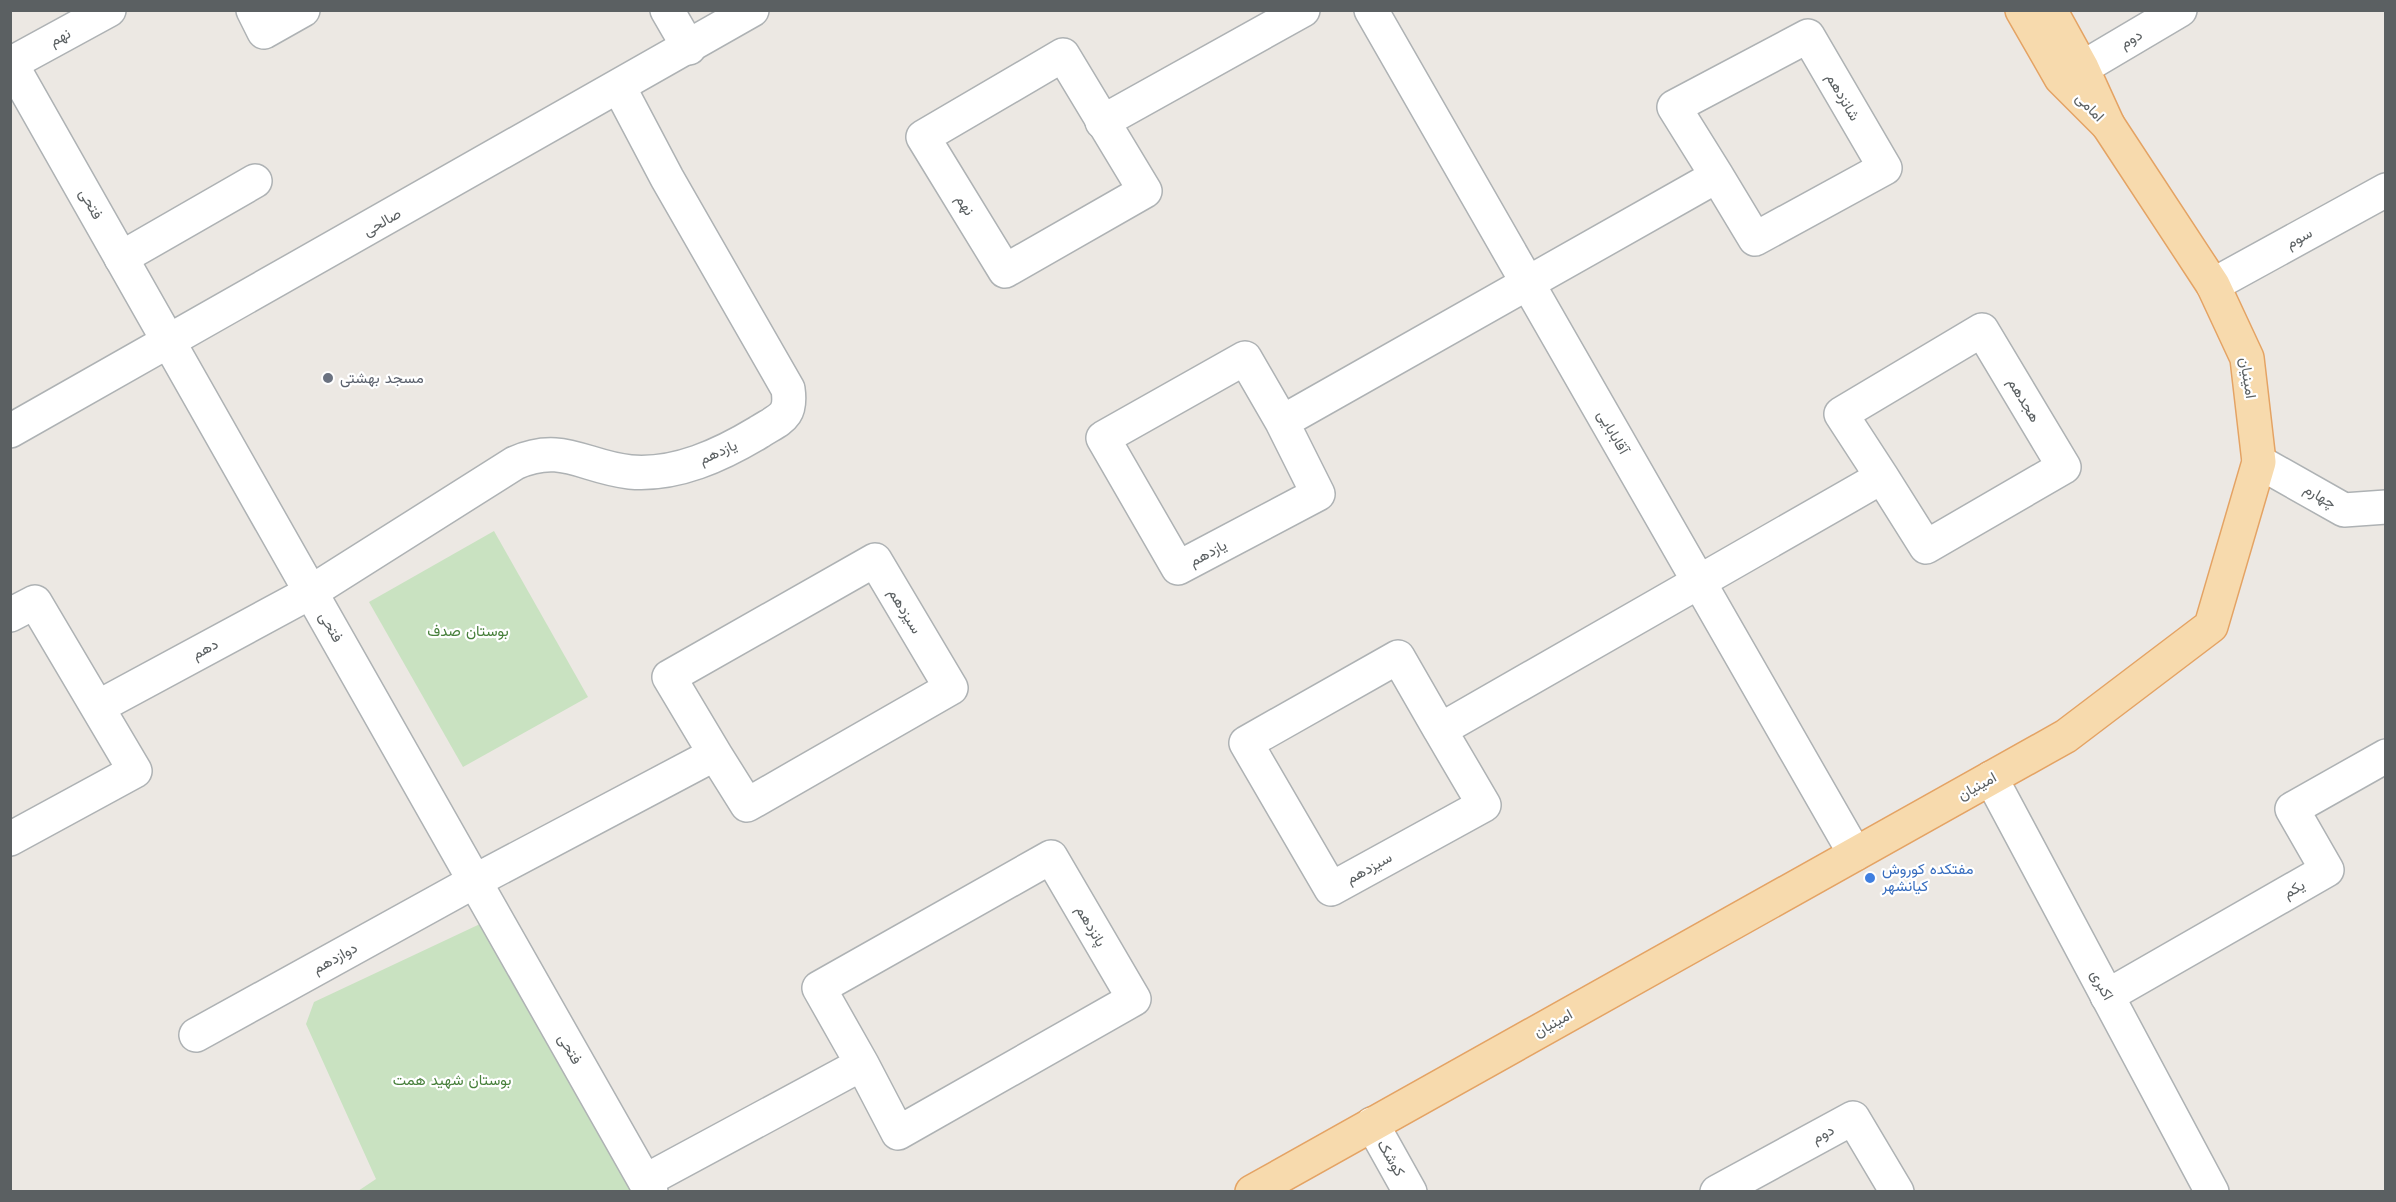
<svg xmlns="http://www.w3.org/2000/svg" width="2396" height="1202" font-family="'Work Sans',Vazirmatn,sans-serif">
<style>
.green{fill:#c9e2c1}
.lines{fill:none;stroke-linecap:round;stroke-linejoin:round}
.minor-casing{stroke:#aeb2b4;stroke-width:36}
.major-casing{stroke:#e4a364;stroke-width:36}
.minor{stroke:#fff;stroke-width:33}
.major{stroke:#f7daad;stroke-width:33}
.worship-dot{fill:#6b7280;stroke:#fff;stroke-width:2}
.shop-dot{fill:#3f7fe0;stroke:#fff;stroke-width:2}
.labels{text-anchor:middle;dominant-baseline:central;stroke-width:4.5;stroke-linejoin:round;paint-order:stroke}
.street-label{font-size:15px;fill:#5b6062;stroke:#fff}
.worship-label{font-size:15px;fill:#5b616d;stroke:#fff;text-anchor:start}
.park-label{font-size:15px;fill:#48803c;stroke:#fff}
.shop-label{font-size:15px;fill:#366cbe;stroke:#fff;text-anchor:start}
</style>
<rect width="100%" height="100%" fill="#ece8e3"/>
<!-- green -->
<g class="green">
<polygon points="494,531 588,697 463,767 369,602"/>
<polygon points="480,924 551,1030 637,1191 358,1191 376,1179 306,1024 314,1002"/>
</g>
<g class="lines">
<!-- minor casing -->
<g class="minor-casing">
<g id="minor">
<polyline points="253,10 264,32 303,10"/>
<polyline points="667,10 689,48"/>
<polyline points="1371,10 1855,854"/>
<polygon points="1063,55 1145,191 1005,271 923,137"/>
<polyline points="10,62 651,1192"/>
<polyline points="10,64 109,10"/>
<polyline points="2082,68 2180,10"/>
<polyline points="1102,122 1303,10"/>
<polyline points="121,258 255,181"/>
<polyline points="2213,285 2386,190"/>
<polyline points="1282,422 1318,494 1178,568 1103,438 1245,358 1282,422 1717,176 1674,107 1808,36 1885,168 1755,239 1717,176"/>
<polyline points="10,431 752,10"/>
<polyline points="2259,462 2344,510 2386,507"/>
<polyline points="10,615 35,602 135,771 10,839"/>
<path d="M 98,707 L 311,592 L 515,463 C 562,442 584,467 630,472 C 676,476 721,455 759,432 C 781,418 792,417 788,389 L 667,178 L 619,87"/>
<polyline points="1440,730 1484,805 1331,889 1246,743 1398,657 1440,730 1882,477 1841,414 1982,330 2064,467 1926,547 1882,477"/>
<polyline points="1991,778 2212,1192"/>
<polyline points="2107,996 2327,870 2292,809 2386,756"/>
<polyline points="196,1035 475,881 715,754 669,677 875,560 951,688 747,805 715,754"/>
<polyline points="1372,1124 1410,1192"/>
<polyline points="645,1181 862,1064 819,988 1051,857 1134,999 898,1133 862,1064"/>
<polyline points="1717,1192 1853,1118 1897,1192"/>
</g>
</g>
<!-- major casing -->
<g class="major-casing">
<g id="major">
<polyline points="2022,10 2061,78 2108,125 2082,68 2050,10"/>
<polyline points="1252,1192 2066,736 2211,626 2259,462 2247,358 2213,285 2108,125"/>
</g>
</g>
<!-- minor -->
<use href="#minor" class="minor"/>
<!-- major -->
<use href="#major" class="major"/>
</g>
<!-- markers -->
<circle class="worship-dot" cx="328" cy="378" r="6"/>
<circle class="shop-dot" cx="1870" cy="878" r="6"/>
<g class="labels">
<!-- street labels -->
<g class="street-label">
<text transform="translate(60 37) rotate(-28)">نهم</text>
<text transform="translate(2131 39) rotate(-30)">دوم</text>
<text transform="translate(1843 97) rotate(60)">شانزدهم</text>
<text transform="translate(2090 107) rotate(46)">امامی</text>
<text transform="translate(91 204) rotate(61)">فتحی</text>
<text transform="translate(965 205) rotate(58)">نهم</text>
<text transform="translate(382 222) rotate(-30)">صالحی</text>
<text transform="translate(2299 238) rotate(-29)">سوم</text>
<text transform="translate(2248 378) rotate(81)">امینیان</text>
<text transform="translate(2024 400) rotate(59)">هجدهم</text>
<text transform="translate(1613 432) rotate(60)">آقابابایی</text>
<text transform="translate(718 452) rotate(-24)">یازدهم</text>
<text transform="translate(2320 496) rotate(30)">چهارم</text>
<text transform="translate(1208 553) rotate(-28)">یازدهم</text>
<text transform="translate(905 611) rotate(59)">سیزدهم</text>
<text transform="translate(331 627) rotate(60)">فتحی</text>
<text transform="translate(205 649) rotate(-28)">دهم</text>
<text transform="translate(1977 786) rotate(-29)">امینیان</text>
<text transform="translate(1369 868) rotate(-29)">سیزدهم</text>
<text transform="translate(2294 889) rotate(-30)">یکم</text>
<text transform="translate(1091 926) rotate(60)">پانزدهم</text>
<text transform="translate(335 958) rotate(-29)">دوازدهم</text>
<text transform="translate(2102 985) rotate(62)">اکبری</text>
<text transform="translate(1553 1023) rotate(-29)">امینیان</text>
<text transform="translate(570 1049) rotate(60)">فتحی</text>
<text transform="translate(1823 1134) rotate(-28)">دوم</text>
<text transform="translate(1391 1158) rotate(60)">کوشک</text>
</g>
<!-- worship labels -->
<g class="worship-label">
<text x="340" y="378">مسجد بهشتی</text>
</g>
<!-- park labels -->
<g class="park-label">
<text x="468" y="631">بوستان صدف</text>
<text x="452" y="1080">بوستان شهید همت</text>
</g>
<!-- shop labels -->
<g class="shop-label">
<text x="1882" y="869">مفتکده کوروش<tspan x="1882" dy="17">کیانشهر</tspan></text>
</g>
</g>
<!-- border -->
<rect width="2396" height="1202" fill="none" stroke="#5b6062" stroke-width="24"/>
</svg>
